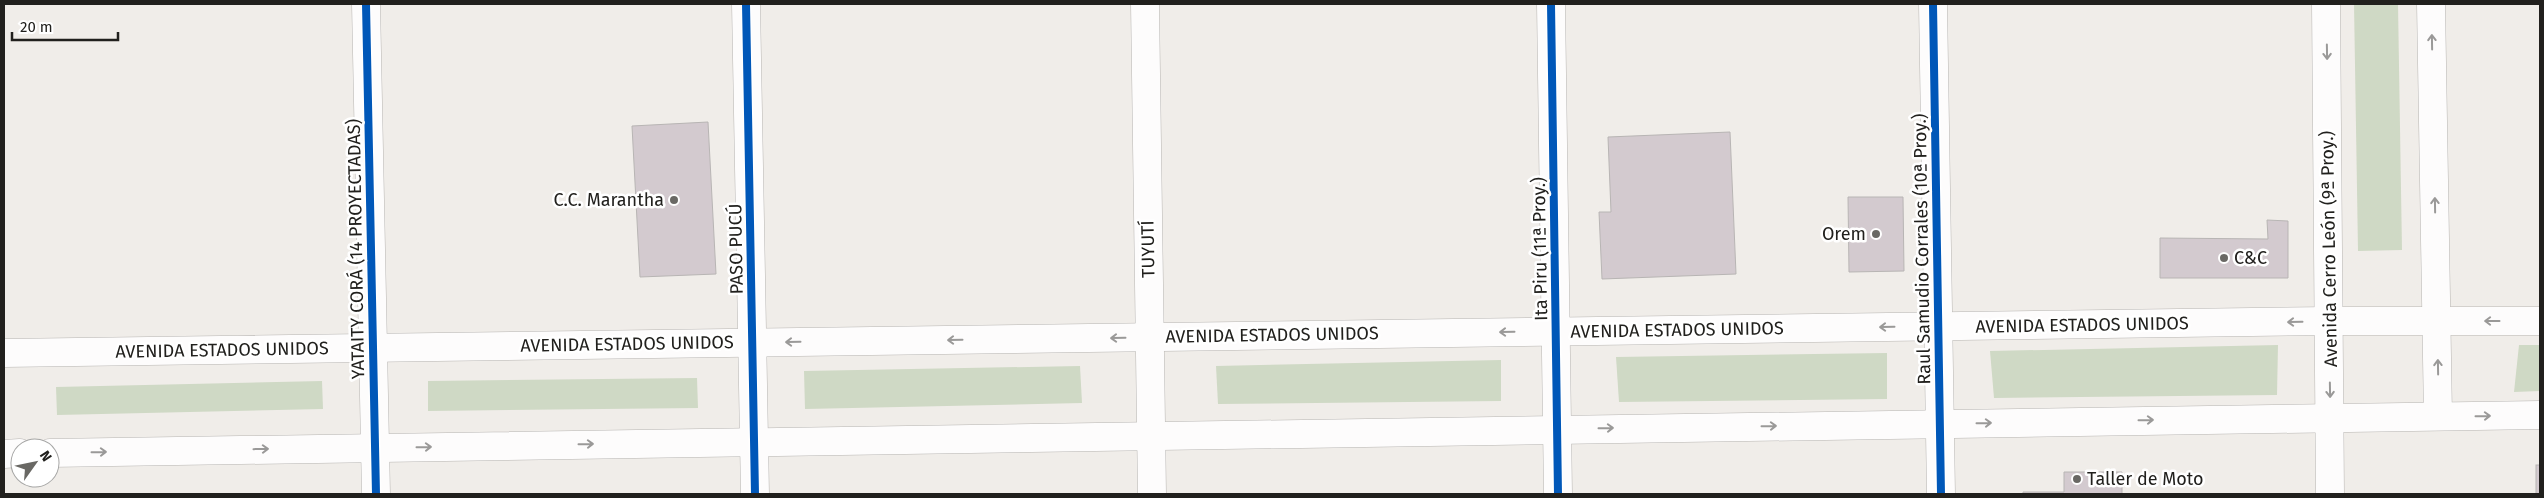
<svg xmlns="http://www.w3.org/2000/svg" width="2544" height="498" font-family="'Fira Sans',sans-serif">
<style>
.green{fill:#cfd9c5}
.building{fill:#d3cacf;stroke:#b8b5b4}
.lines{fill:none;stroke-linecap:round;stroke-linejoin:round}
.minor-casing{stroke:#b7b5b2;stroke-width:29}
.major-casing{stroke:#b7b5b2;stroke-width:29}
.minor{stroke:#fdfcfc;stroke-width:28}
.major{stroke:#fdfcfc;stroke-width:28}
.cycleway-casing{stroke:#fff;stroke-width:11}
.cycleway{stroke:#0057b8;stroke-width:8}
.oneway{stroke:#9a9998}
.poi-dot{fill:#696864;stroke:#fff;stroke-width:2}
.labels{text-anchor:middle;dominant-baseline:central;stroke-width:5;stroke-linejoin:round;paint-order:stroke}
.poi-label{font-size:18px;fill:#21201d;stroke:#fff;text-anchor:end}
.street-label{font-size:18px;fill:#21201d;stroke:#fff}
</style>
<rect width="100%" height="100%" fill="#f0ede9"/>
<!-- green -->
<g class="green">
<polygon points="2354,4 2398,4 2402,250 2358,251"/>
<polygon points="2278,345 2277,395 1994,398 1990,351"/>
<polygon points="2519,345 2540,345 2540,391 2514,392"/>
<polygon points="1887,353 1887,399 1619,402 1616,357"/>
<polygon points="1501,360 1501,401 1218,404 1216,366"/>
<polygon points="1080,366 1082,403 805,409 804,371"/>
<polygon points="697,378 698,408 428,411 428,381"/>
<polygon points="322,381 323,409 57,415 56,387"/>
</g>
<!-- building -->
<g class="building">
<polygon points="708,122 716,274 640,277 632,126"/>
<polygon points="1730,132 1736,274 1602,279 1599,212 1611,212 1608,137"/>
<polygon points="1848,197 1903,197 1904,271 1849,272"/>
<polygon points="2267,220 2288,221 2288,278 2160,278 2160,238 2268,239"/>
<rect x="2536" y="465" width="4" height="29"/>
<polygon points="2064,472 2122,472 2122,494 2023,494 2023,492 2064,492"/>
</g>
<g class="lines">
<!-- minor casing -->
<g class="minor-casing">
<g id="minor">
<polyline points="366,4 376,494"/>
<polyline points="746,4 755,494"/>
<polyline points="1145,4 1152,494"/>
<polyline points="1551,4 1558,494"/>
<polyline points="1933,4 1941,494"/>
<polyline points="2326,4 2330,494"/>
<polyline points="2431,4 2438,416"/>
</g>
</g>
<!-- major casing -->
<g class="major-casing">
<g id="major">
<polyline points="4,353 2329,321 2540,321"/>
<polyline points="50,453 2540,415"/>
<polyline points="4,454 20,453"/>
</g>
</g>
<!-- minor -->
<use href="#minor" class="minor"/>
<!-- major -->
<use href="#major" class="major"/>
<!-- cycleway casing -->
<g class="cycleway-casing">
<g id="cycleway">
<polyline points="366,4 376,494"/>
<polyline points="746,4 755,494"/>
<polyline points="1551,4 1558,494"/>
<polyline points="1933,4 1941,494"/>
</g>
</g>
<!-- cycleway -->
<use href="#cycleway" class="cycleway"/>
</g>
<!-- one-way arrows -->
<defs><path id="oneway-shaft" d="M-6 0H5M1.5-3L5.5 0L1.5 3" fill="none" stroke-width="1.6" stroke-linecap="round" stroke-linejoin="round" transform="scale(1.25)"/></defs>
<g class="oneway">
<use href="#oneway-shaft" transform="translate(2432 42) rotate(-91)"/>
<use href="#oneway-shaft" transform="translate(2327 52) rotate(89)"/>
<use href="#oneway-shaft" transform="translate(2435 205) rotate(-91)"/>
<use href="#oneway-shaft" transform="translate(2492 321) rotate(180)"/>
<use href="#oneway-shaft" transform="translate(2295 322) rotate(179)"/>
<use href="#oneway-shaft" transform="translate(1887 327) rotate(179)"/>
<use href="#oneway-shaft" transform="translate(1507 332) rotate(179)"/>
<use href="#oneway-shaft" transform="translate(1118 338) rotate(179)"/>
<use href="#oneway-shaft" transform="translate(955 340) rotate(179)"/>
<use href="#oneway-shaft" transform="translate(793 342) rotate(179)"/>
<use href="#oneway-shaft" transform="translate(2438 367) rotate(-91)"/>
<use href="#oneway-shaft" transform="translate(2330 390) rotate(89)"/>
<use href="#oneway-shaft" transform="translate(2483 416) rotate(-1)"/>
<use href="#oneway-shaft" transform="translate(2146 420) rotate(-1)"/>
<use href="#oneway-shaft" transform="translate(1984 423) rotate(-1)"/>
<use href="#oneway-shaft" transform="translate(1769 426) rotate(-1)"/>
<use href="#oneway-shaft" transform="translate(1606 428) rotate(-1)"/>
<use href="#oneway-shaft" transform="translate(586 444) rotate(-1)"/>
<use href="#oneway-shaft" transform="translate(424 447) rotate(-1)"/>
<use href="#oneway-shaft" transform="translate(261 449) rotate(-1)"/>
<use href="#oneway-shaft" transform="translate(99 452) rotate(-1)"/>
</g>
<!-- markers -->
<g class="poi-dot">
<circle cx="674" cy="200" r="5"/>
<circle cx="1876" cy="234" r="5"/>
<circle cx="2224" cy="258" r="5"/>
<circle cx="2077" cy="479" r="5"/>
</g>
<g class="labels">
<!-- poi labels -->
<g class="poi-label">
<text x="664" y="200">C.C. Marantha</text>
<text x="1866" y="234">Orem</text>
<text x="2234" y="258" text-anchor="start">C&amp;C</text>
<text x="2087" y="479" text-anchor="start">Taller de Moto</text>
</g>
<!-- street labels -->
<g class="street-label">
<text transform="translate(356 249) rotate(-91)">YATAITY CORÁ (14 PROYECTADAS)</text>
<text transform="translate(736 249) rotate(-91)">PASO PUCÚ</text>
<text transform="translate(1148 249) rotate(-91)">TUYUTÍ</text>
<text transform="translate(1540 249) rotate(-91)">Ita Piru (11ª Proy.)</text>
<text transform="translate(1922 249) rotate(-91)">Raul Samudio Corrales (10ª Proy.)</text>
<text transform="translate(2329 249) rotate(-91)">Avenida Cerro León (9ª Proy.)</text>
<text transform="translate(2082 325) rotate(-1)">AVENIDA ESTADOS UNIDOS</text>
<text transform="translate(1677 330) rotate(-1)">AVENIDA ESTADOS UNIDOS</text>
<text transform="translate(1272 335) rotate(-1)">AVENIDA ESTADOS UNIDOS</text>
<text transform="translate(627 344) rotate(-1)">AVENIDA ESTADOS UNIDOS</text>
<text transform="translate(222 350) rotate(-1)">AVENIDA ESTADOS UNIDOS</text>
</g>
</g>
<!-- border -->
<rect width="2544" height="498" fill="none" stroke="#21201d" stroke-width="10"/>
<!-- north arrow -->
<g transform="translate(35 463) rotate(57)"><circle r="24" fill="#ffffff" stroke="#a6a6a5"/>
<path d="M0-4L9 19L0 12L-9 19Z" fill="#696864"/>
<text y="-8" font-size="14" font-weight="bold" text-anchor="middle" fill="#21201d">N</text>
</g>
<!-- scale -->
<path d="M12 32v8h106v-8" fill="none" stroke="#21201d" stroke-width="2.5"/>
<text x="20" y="32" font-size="15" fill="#21201d" stroke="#ffffff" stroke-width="4" paint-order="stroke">20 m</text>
</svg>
